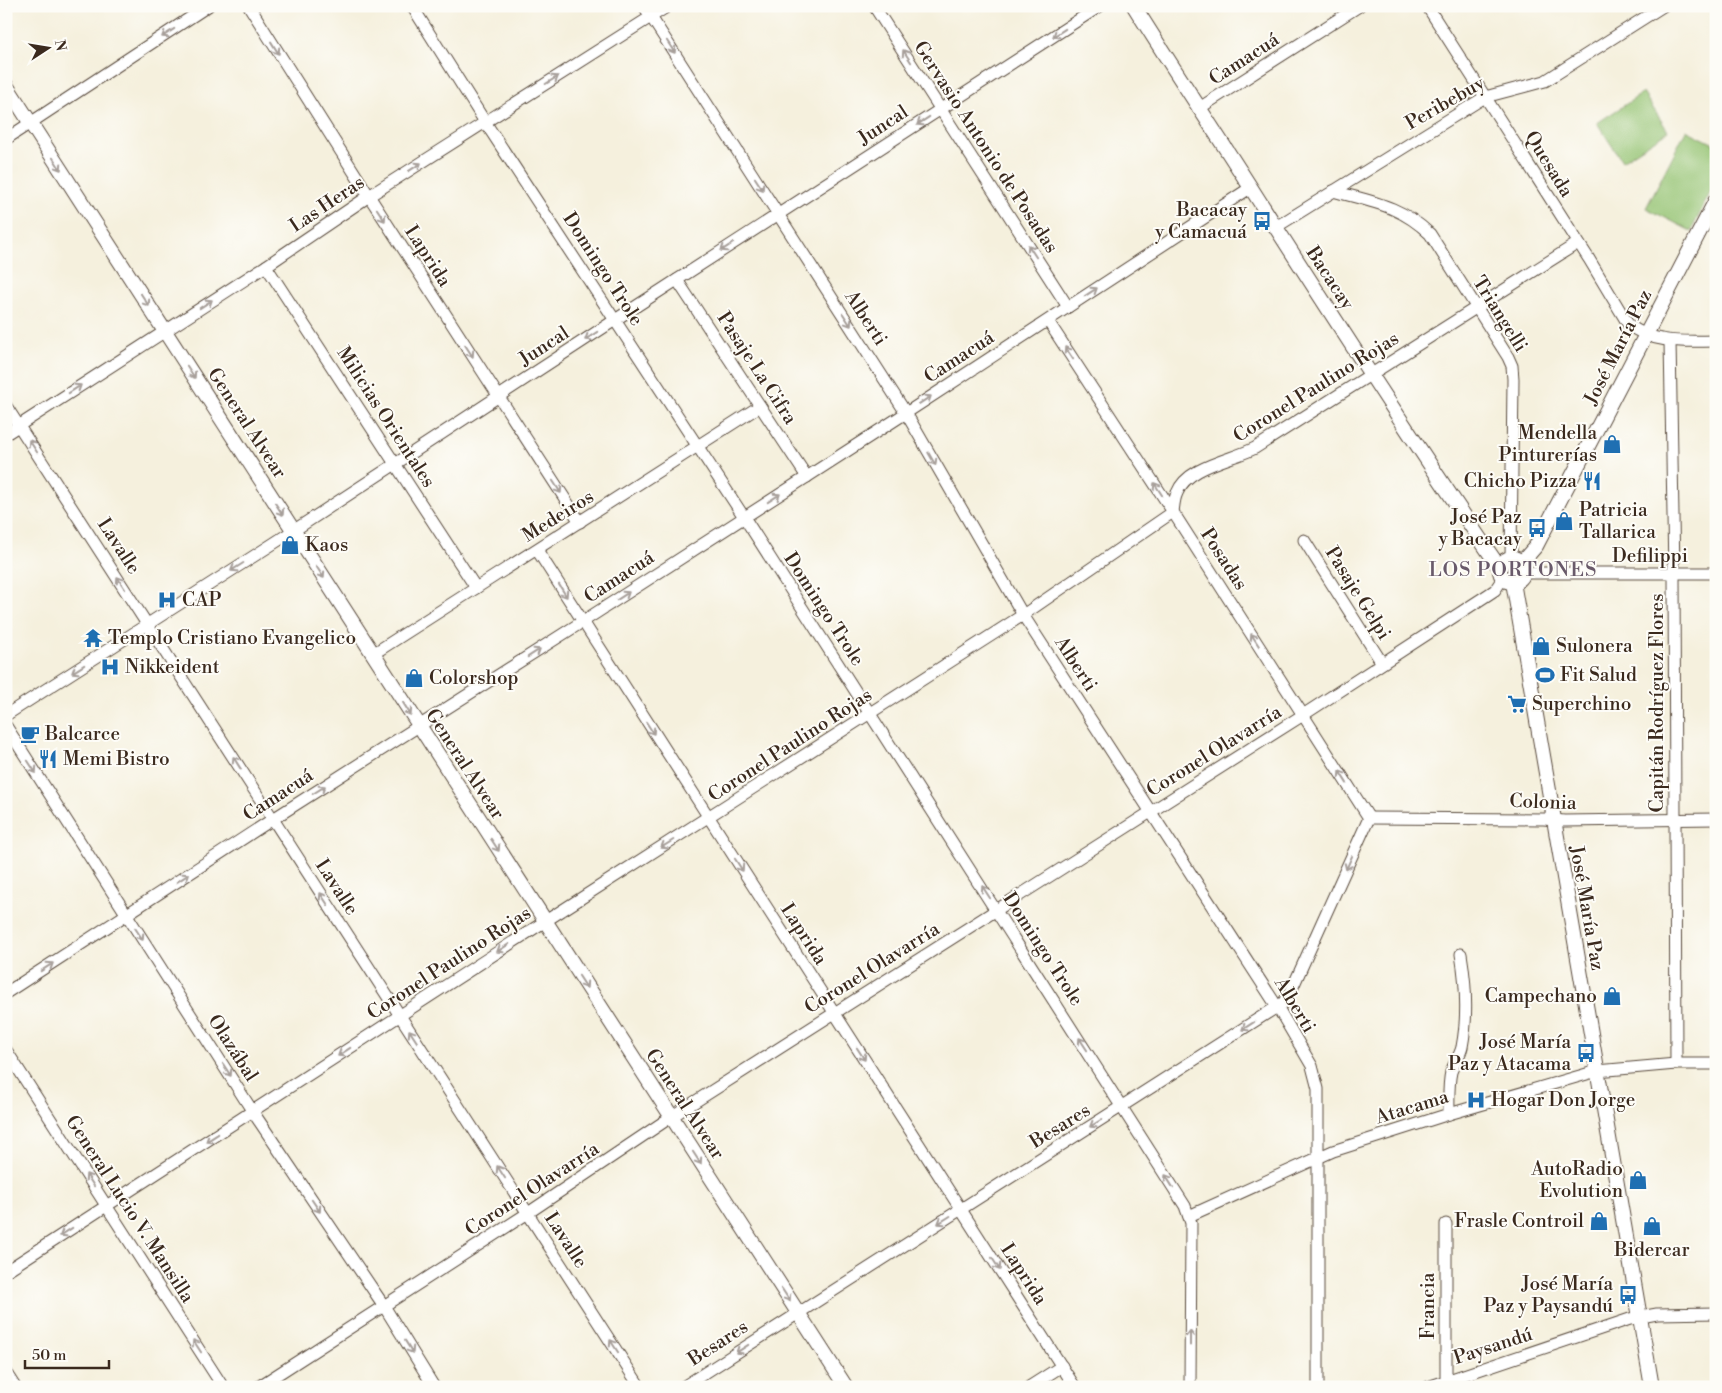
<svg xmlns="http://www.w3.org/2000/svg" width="1722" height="1393" font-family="'Libre Bodoni',serif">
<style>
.green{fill:#94c372;stroke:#687648}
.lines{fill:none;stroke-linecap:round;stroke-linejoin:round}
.minor-casing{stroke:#57483b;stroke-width:13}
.tertiary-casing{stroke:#57483b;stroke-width:16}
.minor{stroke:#fff;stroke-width:11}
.tertiary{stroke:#fff;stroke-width:14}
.oneway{stroke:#a79f9a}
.labels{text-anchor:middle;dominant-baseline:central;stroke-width:4;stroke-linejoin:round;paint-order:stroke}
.street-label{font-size:19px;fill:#3b2a1e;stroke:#fdfcf7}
.poi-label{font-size:19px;fill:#3b2a1e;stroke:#fdfcf7;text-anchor:start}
.neighbourhood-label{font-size:20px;letter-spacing:1px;fill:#695a6a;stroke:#fdfcf7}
</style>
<rect width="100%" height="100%" fill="#fdfcf7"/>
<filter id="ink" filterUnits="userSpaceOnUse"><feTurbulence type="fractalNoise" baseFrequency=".02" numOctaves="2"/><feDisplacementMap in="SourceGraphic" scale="10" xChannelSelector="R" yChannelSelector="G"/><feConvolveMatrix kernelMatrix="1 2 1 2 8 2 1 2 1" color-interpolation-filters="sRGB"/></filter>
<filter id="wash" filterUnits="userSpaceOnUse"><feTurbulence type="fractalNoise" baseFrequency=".0096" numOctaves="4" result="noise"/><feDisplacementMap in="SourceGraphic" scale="20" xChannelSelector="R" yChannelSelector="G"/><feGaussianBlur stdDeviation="1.12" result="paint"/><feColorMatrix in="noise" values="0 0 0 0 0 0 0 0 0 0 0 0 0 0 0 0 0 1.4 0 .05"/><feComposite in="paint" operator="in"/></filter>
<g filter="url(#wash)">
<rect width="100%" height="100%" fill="#f5f0dd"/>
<!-- green -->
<g class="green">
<polygon points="1643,93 1668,131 1622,161 1597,123"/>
<polygon points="1686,130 1716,145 1716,181 1691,231 1646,208"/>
</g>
</g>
<g filter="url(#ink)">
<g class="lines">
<!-- minor casing -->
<g class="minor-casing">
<g id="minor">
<polyline points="249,6 369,196 580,522"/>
<polyline points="412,6 485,122 744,517 1185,1206 1191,1223 1190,1387"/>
<polyline points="644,6 906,413 1023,615 1278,1008 1312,1066 1318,1089 1318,1387"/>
<polyline points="874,6 1068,307"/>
<path d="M 1427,6 L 1589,259 L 1628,324 C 1653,345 1686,341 1716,341"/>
<polyline points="1198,109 1359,6"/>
<polyline points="6,139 208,6"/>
<path d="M 1333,191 C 1372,202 1400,205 1430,234 L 1508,357 L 1512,366 L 1513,379 L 1511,558"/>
<polyline points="1276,227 1485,97 1545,81 1663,6"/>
<polyline points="266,266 476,588"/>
<polyline points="677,280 807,477"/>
<polyline points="1048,321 1173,512 1369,818"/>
<polyline points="1670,341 1674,574 1676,1064"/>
<polyline points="6,406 640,1387"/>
<polyline points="6,434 266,266 369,196 668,6"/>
<polyline points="1304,540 1382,663"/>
<polyline points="537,550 1075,1387"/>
<polyline points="1524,573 1716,573"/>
<polyline points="373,654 760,406"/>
<polyline points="6,715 293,531 615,320 1100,6"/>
<polyline points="6,726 253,1112 384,1306 434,1387"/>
<polyline points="1369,818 1544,819 1564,821 1716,819"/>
<polyline points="6,993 273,819 582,622 906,413 1250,188"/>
<polyline points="6,1050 223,1387"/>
<path d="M 1449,1114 C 1449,1100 1448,1085 1451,1072 C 1454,1063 1460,1056 1462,1047 C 1468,1016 1466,984 1461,954"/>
<polyline points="1189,1216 1333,1151 1449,1114 1597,1071 1676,1064 1716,1064"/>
<path d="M 6,1271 L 544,922 L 1023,615 L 1173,512 C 1174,506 1174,499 1177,493 C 1187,466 1232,460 1255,448 L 1578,243"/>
<polyline points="6,1373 15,1387"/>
<polyline points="258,1387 528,1213 671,1117 1303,715 1489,594 1495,590 1503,578"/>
<polyline points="683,1387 1283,1003 1291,991 1369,818"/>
<polyline points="1029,1387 1062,1366"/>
<polyline points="1428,1387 1630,1319 1657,1314 1716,1313"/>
<polyline points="1446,1387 1446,1224"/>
</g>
</g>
<!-- tertiary casing -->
<g class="tertiary-casing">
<g id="tertiary">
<path d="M 1134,6 C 1180,80 1229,152 1275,226 C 1348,340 1421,453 1497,564 L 1501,567"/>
<polyline points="6,85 846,1387"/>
<circle cx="1512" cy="570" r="12"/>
<polyline points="1522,562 1536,546 1716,200"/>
<polyline points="1513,582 1652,1387"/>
</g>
</g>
<!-- minor -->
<use href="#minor" class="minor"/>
<!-- tertiary -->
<use href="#tertiary" class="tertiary"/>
</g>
<!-- one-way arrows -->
<defs><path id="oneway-shaft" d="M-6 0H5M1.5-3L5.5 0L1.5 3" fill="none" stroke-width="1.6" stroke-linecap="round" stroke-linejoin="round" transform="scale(1.25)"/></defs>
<g class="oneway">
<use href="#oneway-shaft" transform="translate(168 33) rotate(147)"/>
<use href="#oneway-shaft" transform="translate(1059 33) rotate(147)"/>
<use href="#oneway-shaft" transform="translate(671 47) rotate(57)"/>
<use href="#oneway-shaft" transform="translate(275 48) rotate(58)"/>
<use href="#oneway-shaft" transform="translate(907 56) rotate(-123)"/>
<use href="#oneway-shaft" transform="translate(552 80) rotate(-32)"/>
<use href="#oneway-shaft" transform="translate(923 121) rotate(147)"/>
<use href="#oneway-shaft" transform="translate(57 164) rotate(57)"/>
<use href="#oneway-shaft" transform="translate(415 167) rotate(-33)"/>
<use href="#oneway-shaft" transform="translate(759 184) rotate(57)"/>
<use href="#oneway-shaft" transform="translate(381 215) rotate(57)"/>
<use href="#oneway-shaft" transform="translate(727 247) rotate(147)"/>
<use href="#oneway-shaft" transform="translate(1032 251) rotate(-123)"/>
<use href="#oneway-shaft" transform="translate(1091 292) rotate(-33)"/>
<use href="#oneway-shaft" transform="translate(145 300) rotate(57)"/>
<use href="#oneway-shaft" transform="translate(206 304) rotate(-33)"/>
<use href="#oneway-shaft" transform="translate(847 320) rotate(57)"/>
<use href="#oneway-shaft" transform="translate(591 336) rotate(147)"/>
<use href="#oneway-shaft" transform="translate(469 351) rotate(57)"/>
<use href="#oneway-shaft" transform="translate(1069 353) rotate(-123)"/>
<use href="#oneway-shaft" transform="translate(191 372) rotate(57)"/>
<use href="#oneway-shaft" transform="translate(75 389) rotate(-33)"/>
<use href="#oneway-shaft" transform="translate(925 400) rotate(-33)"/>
<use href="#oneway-shaft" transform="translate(33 446) rotate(-123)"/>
<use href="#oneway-shaft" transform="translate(932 459) rotate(60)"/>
<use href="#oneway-shaft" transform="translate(557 487) rotate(57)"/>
<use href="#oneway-shaft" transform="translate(1158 489) rotate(-123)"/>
<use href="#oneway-shaft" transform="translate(774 498) rotate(-33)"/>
<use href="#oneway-shaft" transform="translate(279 509) rotate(57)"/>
<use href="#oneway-shaft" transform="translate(237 567) rotate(148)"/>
<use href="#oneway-shaft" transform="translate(320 572) rotate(57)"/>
<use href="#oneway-shaft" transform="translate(121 583) rotate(-123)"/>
<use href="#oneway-shaft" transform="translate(563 591) rotate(58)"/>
<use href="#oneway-shaft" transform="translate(623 596) rotate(-33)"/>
<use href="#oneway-shaft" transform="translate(1255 640) rotate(-123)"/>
<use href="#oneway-shaft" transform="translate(534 653) rotate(-33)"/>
<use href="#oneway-shaft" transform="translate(78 669) rotate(147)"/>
<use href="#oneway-shaft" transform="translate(407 709) rotate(58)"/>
<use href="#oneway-shaft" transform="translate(650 728) rotate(57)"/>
<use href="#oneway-shaft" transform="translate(237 763) rotate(-122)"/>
<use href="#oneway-shaft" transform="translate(32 767) rotate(57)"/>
<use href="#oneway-shaft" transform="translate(1343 777) rotate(-122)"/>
<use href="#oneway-shaft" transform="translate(319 790) rotate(-32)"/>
<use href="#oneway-shaft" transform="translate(667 844) rotate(148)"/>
<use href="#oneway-shaft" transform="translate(495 845) rotate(57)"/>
<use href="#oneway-shaft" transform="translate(1349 863) rotate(114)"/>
<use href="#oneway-shaft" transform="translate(739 865) rotate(57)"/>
<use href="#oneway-shaft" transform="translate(183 878) rotate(-33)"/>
<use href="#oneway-shaft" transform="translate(986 892) rotate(-123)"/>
<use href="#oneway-shaft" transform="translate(324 899) rotate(-123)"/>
<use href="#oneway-shaft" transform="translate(139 934) rotate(57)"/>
<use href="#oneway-shaft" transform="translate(503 948) rotate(147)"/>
<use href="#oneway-shaft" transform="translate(47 967) rotate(-33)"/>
<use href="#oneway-shaft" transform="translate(583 982) rotate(57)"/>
<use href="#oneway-shaft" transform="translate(1248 1026) rotate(147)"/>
<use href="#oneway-shaft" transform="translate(413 1036) rotate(-123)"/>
<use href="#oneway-shaft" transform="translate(1083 1044) rotate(-123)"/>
<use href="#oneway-shaft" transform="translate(344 1052) rotate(147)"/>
<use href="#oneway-shaft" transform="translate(861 1054) rotate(57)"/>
<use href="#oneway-shaft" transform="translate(227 1070) rotate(57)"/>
<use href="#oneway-shaft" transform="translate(1096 1123) rotate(148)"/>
<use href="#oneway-shaft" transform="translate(212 1138) rotate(147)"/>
<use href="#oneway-shaft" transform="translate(697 1158) rotate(57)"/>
<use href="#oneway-shaft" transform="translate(501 1172) rotate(-123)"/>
<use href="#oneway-shaft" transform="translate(90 1180) rotate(-123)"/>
<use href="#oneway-shaft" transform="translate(1169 1181) rotate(-122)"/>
<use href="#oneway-shaft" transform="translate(316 1206) rotate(56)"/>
<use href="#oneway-shaft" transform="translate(944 1220) rotate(148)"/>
<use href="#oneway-shaft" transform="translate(66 1232) rotate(147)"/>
<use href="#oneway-shaft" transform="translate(996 1264) rotate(57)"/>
<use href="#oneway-shaft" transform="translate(786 1295) rotate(57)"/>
<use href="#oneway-shaft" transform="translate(1190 1338) rotate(-90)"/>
<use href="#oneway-shaft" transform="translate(197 1346) rotate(-123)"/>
<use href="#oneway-shaft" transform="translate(614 1346) rotate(-123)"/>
<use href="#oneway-shaft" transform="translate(409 1347) rotate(58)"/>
<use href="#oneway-shaft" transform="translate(742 1349) rotate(147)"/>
</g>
</g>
<!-- icons -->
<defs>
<g id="bus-bare" transform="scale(1.5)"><path d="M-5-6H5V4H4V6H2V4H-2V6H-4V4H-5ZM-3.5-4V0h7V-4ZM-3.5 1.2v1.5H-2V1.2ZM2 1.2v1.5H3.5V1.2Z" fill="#1f6fb2" stroke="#fdfcf7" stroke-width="2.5" paint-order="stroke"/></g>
<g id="shop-bare" transform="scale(1.5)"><path d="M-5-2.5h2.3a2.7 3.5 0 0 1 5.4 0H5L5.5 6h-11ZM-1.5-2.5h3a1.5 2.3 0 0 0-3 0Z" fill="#1f6fb2" stroke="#fdfcf7" stroke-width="2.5" paint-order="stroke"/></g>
<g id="restaurant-bare" transform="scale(1.5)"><path d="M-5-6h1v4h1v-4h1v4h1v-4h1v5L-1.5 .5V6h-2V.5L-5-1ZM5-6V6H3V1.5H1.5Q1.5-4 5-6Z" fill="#1f6fb2" stroke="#fdfcf7" stroke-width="2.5" paint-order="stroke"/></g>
<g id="hospital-bare" transform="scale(1.5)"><path d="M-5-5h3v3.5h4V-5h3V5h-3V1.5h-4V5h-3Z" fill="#1f6fb2" stroke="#fdfcf7" stroke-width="2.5" paint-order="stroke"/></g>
<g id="temple-bare" transform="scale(1.5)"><path d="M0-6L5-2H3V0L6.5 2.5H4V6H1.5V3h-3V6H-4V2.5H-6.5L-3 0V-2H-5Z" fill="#1f6fb2" stroke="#fdfcf7" stroke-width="2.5" paint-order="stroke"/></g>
<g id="stadium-bare" transform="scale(1.5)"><path d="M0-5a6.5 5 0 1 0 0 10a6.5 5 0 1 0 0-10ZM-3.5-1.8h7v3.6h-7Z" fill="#1f6fb2" stroke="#fdfcf7" stroke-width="2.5" paint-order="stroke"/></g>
<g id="supermarket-bare" transform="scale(1.5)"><path d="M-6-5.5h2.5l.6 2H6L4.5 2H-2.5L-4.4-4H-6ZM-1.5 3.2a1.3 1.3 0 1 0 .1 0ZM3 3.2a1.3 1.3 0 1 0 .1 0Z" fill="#1f6fb2" stroke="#fdfcf7" stroke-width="2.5" paint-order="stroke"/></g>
<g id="cafe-bare" transform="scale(1.5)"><path d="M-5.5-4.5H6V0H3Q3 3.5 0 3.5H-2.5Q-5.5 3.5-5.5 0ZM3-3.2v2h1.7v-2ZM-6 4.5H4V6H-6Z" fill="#1f6fb2" stroke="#fdfcf7" stroke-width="2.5" paint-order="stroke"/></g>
</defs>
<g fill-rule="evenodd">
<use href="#bus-bare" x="1262" y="221"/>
<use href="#shop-bare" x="1612" y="444"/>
<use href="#restaurant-bare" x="1592" y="481"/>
<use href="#shop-bare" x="1564" y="521"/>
<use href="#bus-bare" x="1537" y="528"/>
<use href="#shop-bare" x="290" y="545"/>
<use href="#hospital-bare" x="167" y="600"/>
<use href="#temple-bare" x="93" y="638"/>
<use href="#shop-bare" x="1541" y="646"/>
<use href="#hospital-bare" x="110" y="667"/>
<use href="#stadium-bare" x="1545" y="675"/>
<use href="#shop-bare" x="414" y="678"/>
<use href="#supermarket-bare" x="1517" y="704"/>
<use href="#cafe-bare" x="30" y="734"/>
<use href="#restaurant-bare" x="48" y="759"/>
<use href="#shop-bare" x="1612" y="996"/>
<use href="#bus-bare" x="1586" y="1053"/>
<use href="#hospital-bare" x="1476" y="1100"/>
<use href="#shop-bare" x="1638" y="1180"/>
<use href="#shop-bare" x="1599" y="1221"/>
<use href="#shop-bare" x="1652" y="1226"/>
<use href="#bus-bare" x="1628" y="1295"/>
</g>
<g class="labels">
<!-- street labels -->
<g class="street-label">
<text transform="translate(1244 59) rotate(-33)">Camacuá</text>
<text transform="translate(1445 103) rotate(-30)">Peribebuy</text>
<text transform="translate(883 125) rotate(-33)">Juncal</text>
<text transform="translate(986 147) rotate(57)">Gervasio Antonio de Posadas</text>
<text transform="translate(1549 164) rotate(58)">Quesada</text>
<text transform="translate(327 204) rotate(-34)">Las Heras</text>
<text transform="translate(428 256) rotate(57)">Laprida</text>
<text transform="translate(603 269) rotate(57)">Domingo Trole</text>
<text transform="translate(1330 278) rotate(57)">Bacacay</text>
<text transform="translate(1500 314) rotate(58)">Triangelli</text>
<text transform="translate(866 318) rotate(57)">Alberti</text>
<text transform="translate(544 346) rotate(-33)">Juncal</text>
<text transform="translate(1618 347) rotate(-63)">José María Paz</text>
<text transform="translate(959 357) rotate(-33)">Camacuá</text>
<text transform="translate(757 368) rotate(57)">Pasaje La Cifra</text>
<text transform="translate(1316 387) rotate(-32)">Coronel Paulino Rojas</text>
<text transform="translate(386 417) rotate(57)">Milicias Orientales</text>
<text transform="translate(247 423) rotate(57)">General Alvear</text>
<text transform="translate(558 516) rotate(-32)">Medeiros</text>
<text transform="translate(119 546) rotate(57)">Lavalle</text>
<text x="1650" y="556">Defilippi</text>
<text transform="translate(1224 559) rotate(57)">Posadas</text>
<text transform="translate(619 577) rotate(-33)">Camacuá</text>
<text transform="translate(1358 593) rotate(58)">Pasaje Gelpi</text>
<text transform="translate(824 609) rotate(57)">Domingo Trole</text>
<text transform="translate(1076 664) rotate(57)">Alberti</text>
<text transform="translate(1657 703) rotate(-90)">Capitán Rodríguez Flores</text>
<text transform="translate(790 745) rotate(-33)">Coronel Paulino Rojas</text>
<text transform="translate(1214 751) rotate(-32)">Coronel Olavarría</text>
<text transform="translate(465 764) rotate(57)">General Alvear</text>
<text transform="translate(278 795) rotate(-33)">Camacuá</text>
<text transform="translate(1543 802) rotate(2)">Colonia</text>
<text transform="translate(337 887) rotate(57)">Lavalle</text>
<text transform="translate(1587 908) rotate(80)">José María Paz</text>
<text transform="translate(804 934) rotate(57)">Laprida</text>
<text transform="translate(1043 949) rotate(57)">Domingo Trole</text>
<text transform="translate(449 963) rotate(-33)">Coronel Paulino Rojas</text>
<text transform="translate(872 968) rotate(-32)">Coronel Olavarría</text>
<text transform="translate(1295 1005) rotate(59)">Alberti</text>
<text transform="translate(233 1048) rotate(57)">Olazábal</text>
<text transform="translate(685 1104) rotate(57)">General Alvear</text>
<text transform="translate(1412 1107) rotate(-17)">Atacama</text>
<text transform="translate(1060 1126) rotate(-32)">Besares</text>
<text transform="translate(532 1189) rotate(-33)">Coronel Olavarría</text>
<text transform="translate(130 1209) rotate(57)">General Lucio V. Mansilla</text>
<text transform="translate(566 1240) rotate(57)">Lavalle</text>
<text transform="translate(1024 1274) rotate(57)">Laprida</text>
<text transform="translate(1428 1306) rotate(-90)">Francia</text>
<text transform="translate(718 1343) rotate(-33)">Besares</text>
<text transform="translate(1493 1346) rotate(-18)">Paysandú</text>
</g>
<!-- poi labels -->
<g class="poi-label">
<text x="1247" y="210" text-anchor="end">Bacacay<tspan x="1247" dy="22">y Camacuá</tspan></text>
<text x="1597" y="433" text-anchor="end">Mendella<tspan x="1597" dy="22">Pinturerías</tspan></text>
<text x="1577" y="481" text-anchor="end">Chicho Pizza</text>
<text x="1579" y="510">Patricia<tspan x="1579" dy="22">Tallarica</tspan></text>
<text x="1522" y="517" text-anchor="end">José Paz<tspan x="1522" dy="22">y Bacacay</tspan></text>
<text x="305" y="545">Kaos</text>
<text x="182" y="600">CAP</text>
<text x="108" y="638">Templo Cristiano Evangelico</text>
<text x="1556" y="646">Sulonera</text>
<text x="125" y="667">Nikkeident</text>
<text x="1560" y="675">Fit Salud</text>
<text x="429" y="678">Colorshop</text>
<text x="1532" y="704">Superchino</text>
<text x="45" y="734">Balcarce</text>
<text x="63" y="759">Memi Bistro</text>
<text x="1597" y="996" text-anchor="end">Campechano</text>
<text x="1571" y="1042" text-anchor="end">José María<tspan x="1571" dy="22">Paz y Atacama</tspan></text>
<text x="1491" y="1100">Hogar Don Jorge</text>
<text x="1623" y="1169" text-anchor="end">AutoRadio<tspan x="1623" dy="22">Evolution</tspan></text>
<text x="1584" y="1221" text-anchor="end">Frasle Controil</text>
<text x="1652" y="1250" text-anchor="middle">Bidercar</text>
<text x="1613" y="1284" text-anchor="end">José María<tspan x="1613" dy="22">Paz y Paysandú</tspan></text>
</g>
<!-- neighbourhood labels -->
<g class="neighbourhood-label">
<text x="1513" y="570">LOS PORTONES</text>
</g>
</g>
<!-- margin -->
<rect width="1722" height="1393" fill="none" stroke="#fdfcf7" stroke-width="25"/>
<!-- north arrow -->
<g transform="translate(48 48) rotate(78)" stroke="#fdfcf7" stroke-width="4" paint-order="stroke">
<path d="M0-4L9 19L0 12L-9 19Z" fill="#3b2a1e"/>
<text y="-8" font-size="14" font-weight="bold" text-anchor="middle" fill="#3b2a1e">N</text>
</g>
<!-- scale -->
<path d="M25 1360v8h84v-8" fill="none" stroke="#3b2a1e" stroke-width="2.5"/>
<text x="32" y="1360" font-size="15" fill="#3b2a1e" stroke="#fdfcf7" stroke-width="4" paint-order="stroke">50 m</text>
</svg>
